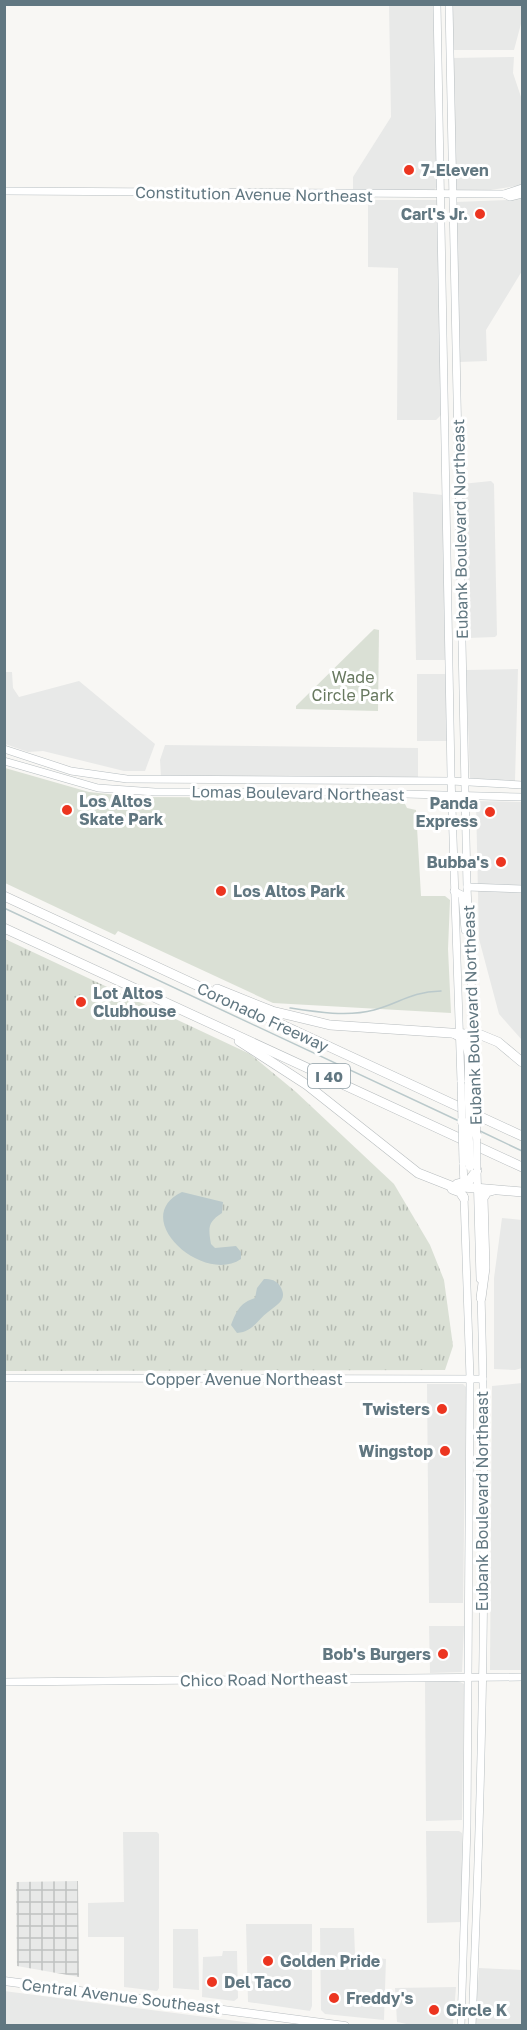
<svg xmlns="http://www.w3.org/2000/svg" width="527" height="2030" font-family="'Golos Text',sans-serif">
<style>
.built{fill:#e8e9e8}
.industrial{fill:url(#industrial-grid)}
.grass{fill:url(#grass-tufts)}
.green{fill:#dae0d5}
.water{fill:#bac9cb}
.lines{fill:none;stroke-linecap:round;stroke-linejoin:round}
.stream{stroke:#bac9cb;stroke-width:1.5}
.secondary-casing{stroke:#b7bec1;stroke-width:8}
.primary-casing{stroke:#b8bdc0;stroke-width:9}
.highway-casing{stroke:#b7bcbe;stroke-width:10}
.secondary{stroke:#fff;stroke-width:7}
.primary{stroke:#fff;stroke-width:8}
.highway{stroke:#fff;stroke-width:9}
.secondary-bridge-casing{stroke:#b7bec1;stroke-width:8;stroke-linecap:butt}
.highway-bridge-casing{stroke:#b7bcbe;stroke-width:10;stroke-linecap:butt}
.secondary-bridge{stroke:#fff;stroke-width:7}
.highway-bridge{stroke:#fff;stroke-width:9}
.poi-dot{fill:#ec3520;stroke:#fff;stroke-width:2}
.labels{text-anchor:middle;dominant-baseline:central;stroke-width:6;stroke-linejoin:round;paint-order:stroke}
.shield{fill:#fff;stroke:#90a0a7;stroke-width:1.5}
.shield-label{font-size:15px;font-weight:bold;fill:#617781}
.poi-label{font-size:16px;font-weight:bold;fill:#617781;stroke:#fff;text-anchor:start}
.street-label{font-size:16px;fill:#617781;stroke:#fff}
.park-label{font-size:16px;fill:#687960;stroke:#fff}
</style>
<defs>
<pattern id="industrial-grid" width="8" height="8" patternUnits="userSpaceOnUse" patternTransform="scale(1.5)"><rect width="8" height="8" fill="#e8e9e8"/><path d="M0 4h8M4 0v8" fill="none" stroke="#bfc2c1"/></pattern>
<pattern id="grass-tufts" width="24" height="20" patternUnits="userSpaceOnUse" patternTransform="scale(1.5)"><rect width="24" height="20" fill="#dae0d5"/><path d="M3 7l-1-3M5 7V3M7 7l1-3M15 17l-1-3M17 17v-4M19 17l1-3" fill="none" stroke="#b4bab2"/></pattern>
</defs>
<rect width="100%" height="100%" fill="#f8f7f4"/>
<!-- built -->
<g class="built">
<polygon points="389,5 434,5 437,187 434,190 353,190 353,177 391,117"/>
<polygon points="452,5 522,5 522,20 514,50 453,50"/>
<polygon points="514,57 513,73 522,100 522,185 484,191 459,191 454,188 452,58"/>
<polygon points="522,197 522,271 486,330 487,361 459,362 456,202 507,200"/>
<polygon points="368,200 437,200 441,415 436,420 397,420 398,268 368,267"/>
<polygon points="491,481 494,484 497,635 495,637 468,638 462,484"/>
<polygon points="413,492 443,495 446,660 416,660"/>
<polygon points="518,669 515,781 470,778 466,670"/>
<polygon points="4,672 12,672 13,688 19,697 79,681 155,744 145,771 124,771 43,751 28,752 5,744"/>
<polygon points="417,674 446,674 447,741 417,741"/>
<polygon points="165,745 418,748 418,777 161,777 160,760"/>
<polygon points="476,801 522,802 522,1040 499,1014 479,939"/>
<polygon points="502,1218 522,1220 522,1368 515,1370 494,1369 494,1278"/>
<polygon points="522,1383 522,1670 490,1670 492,1386"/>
<polygon points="427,1384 463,1384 466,1387 463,1603 429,1603"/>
<polygon points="429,1626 464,1626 462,1672 430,1673"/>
<polygon points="425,1681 458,1681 464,1684 462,1820 426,1821"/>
<polygon points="426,1831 459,1831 462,1833 462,1922 427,1923"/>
<polygon points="123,1832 157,1832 159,1834 159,1988 157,1991 124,1987 124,1937 88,1937 88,1903 124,1902"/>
<polygon points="246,1924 312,1924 312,2006 310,2011 248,2002"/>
<polygon points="320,1928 354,1928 355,1955 386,1959 384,2020 325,2014 321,2010"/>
<polygon points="173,1929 198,1929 199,1990 173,1988"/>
<polygon points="223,1951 237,1951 238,1998 234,2001 202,1997 203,1957 222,1956"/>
<polygon points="479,1968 522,1970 522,2025 475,2025"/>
<polygon points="456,1987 453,2025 416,2026 397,2022 395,1988"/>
<polygon points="4,1991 259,2024 261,2025 5,2025"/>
</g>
<!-- industrial -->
<polygon class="industrial" points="78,1881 79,1977 17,1966 16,1882"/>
<!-- grass -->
<polygon class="grass" points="5,939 250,1054 296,1092 394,1184 430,1245 444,1280 453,1346 445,1370 5,1371"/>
<!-- green -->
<g class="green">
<polygon points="374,629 379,630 378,711 296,709 296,706"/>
<polygon points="5,768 89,792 136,797 343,798 404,802 407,808 416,810 421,896 445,896 450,900 448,949 451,1013 273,1003 118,931 115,935 5,883"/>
</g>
<!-- water -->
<g class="water">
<path d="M 182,1192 L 223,1202 L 222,1213 C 208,1222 208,1227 211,1244 L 215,1248 L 236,1246 L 241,1252 L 241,1259 C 203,1285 128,1218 182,1192 Z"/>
<path d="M 264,1279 C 271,1279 276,1280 280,1286 C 289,1300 276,1305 268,1312 C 257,1320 253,1332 237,1333 L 231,1325 C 237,1310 240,1303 255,1298 L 257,1288 Z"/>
</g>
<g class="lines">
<!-- stream -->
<g class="stream">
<polyline points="4,908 459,1121"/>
<path d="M 290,1008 C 316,1012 348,1017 374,1010 C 400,1003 410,992 441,991"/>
<polyline points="480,1131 522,1151"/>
</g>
<!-- secondary casing -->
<g class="secondary-casing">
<g id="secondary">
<polyline points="437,4 451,776 461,1082"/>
<polyline points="449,4 467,887 476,1088"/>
<polyline points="4,191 504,194 510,197 522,194"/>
<polyline points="504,194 522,188"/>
<polyline points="4,749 71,771 127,779 451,781 522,785"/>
<polyline points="4,761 98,788 155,792 328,792 522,797"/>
<polyline points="467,887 522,889"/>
<polyline points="454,891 462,895 465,930"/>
<polyline points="463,1163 464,1185"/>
<polyline points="477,1170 480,1279"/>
<polyline points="4,1378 483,1379"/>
<polyline points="4,1682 522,1677"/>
<polyline points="461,2026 467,1826 470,1378 464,1196"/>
<path d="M 472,2026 C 482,1782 488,1537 481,1293"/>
</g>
</g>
<!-- primary casing -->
<g class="primary-casing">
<polyline id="primary" points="4,1981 345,2026"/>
</g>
<!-- highway casing -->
<g class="highway-casing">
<g id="highway">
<polyline points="4,896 522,1136"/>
<polyline points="4,928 522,1167"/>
<polyline points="217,989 272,1011 330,1025 481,1035 498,1042 522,1062"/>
<path d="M 455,1034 C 474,1041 469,1068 469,1085"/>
<polyline points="239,1041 307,1085 418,1173 451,1186 522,1192"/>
<polyline points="457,1184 469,1181 477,1170"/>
<polyline points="452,1189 460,1192 464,1198"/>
<polyline points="481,1298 485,1268 483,1198 487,1192 494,1190"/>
</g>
</g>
<!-- secondary -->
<use href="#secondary" class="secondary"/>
<!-- primary -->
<use href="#primary" class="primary"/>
<!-- highway -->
<use href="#highway" class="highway"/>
<!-- secondary-bridge casing -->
<g class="secondary-bridge-casing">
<g id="secondary-bridge">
<polyline points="461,1082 463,1163"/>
<polyline points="476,1088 477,1170"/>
</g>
</g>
<!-- highway-bridge casing -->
<g class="highway-bridge-casing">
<g id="highway-bridge">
<polyline points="469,1085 470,1122 477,1136"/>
<polyline points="462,1121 468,1134 470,1166"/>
</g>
</g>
<!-- secondary-bridge -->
<use href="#secondary-bridge" class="secondary-bridge"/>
<!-- highway-bridge -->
<use href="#highway-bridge" class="highway-bridge"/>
</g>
<!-- markers -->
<g class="poi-dot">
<circle cx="409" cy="170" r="6"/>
<circle cx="480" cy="214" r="6"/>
<circle cx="67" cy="810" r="6"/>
<circle cx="490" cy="812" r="6"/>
<circle cx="501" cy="862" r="6"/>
<circle cx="221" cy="891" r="6"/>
<circle cx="81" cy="1002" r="6"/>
<circle cx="442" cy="1409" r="6"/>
<circle cx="445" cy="1451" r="6"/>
<circle cx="443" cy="1654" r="6"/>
<circle cx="268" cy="1961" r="6"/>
<circle cx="212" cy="1982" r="6"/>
<circle cx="334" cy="1998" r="6"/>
<circle cx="434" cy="2010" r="6"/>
</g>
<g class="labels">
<!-- shield labels -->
<rect class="shield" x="308" y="1064" width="42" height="24" rx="4.5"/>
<g class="shield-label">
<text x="329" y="1076">I 40</text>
</g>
<!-- poi labels -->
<g class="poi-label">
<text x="421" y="170">7-Eleven</text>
<text x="468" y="214" text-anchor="end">Carl's Jr.</text>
<text x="79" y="801">Los Altos<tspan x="79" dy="18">Skate Park</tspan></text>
<text x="478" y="803" text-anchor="end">Panda<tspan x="478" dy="18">Express</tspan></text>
<text x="489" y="862" text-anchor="end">Bubba's</text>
<text x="233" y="891">Los Altos Park</text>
<text x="93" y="993">Lot Altos<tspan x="93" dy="18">Clubhouse</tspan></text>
<text x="430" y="1409" text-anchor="end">Twisters</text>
<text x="433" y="1451" text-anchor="end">Wingstop</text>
<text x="431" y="1654" text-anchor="end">Bob's Burgers</text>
<text x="280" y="1961">Golden Pride</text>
<text x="224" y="1982">Del Taco</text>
<text x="346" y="1998">Freddy's</text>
<text x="446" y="2010">Circle K</text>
</g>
<!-- street labels -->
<g class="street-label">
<text transform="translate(254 194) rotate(1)">Constitution Avenue Northeast</text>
<text transform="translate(460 529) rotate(-91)">Eubank Boulevard Northeast</text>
<text transform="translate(298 793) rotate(1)">Lomas Boulevard Northeast</text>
<text transform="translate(472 1015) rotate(-92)">Eubank Boulevard Northeast</text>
<text transform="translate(263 1017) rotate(25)">Coronado Freeway</text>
<text x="244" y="1379">Copper Avenue Northeast</text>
<text transform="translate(482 1501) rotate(-90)">Eubank Boulevard Northeast</text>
<text transform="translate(264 1679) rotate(-1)">Chico Road Northeast</text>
<text transform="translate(121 1996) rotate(7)">Central Avenue Southeast</text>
</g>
<!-- park labels -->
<g class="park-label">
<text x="353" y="677">Wade<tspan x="353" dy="18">Circle Park</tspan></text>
</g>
</g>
<!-- border -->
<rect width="527" height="2030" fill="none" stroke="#617781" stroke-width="12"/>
</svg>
